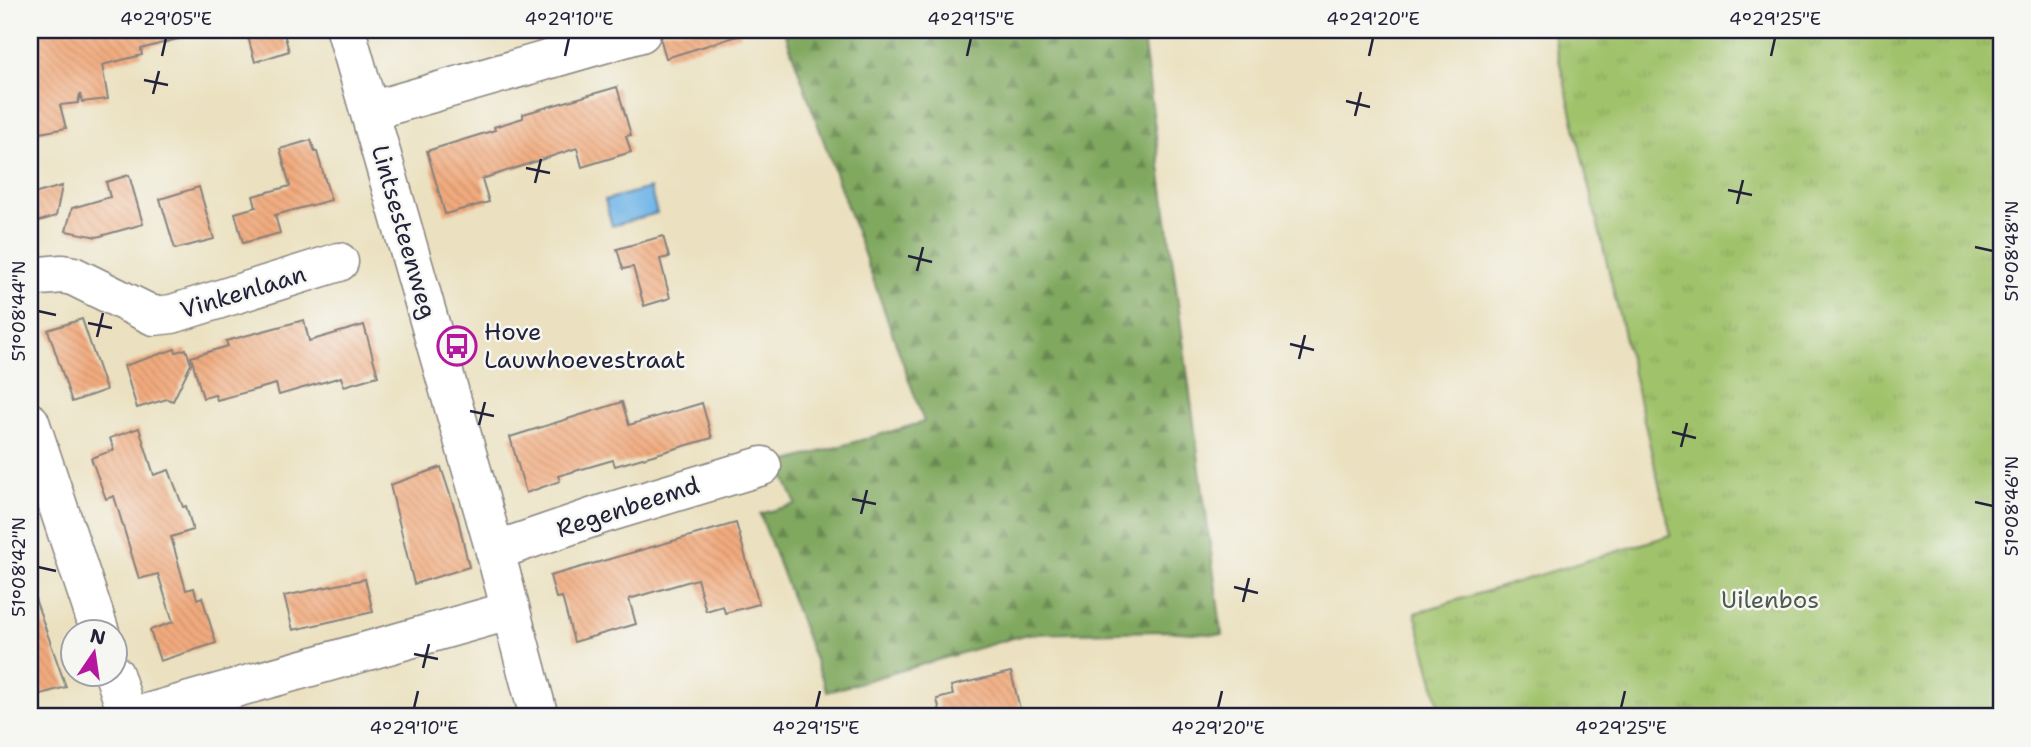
<svg xmlns="http://www.w3.org/2000/svg" width="2031" height="747" font-family="'Shantell Sans',sans-serif">
<style>
.grass{fill:url(#grass-tufts);stroke:#617253;stroke-width:2}
.forest{fill:url(#forest-firs);stroke:#51654d;stroke-width:2}
.water{fill:#71b6e7;stroke:#4a6c91;stroke-width:2}
.building{fill:url(#building-back-hatch)}
.lines{fill:none;stroke-linecap:round;stroke-linejoin:round}
.minor-casing{stroke:#86827e;stroke-width:41}
.minor{stroke:#fff;stroke-width:38}
.ticks{fill:none;stroke:#22223b;stroke-width:2.5}
.labels{text-anchor:middle;dominant-baseline:central;stroke-width:5;stroke-linejoin:round;paint-order:stroke}
.street-label{font-size:24px;fill:#22223b;stroke:#f6f6f2}
.poi-label{font-size:24px;fill:#22223b;stroke:#f6f6f2;text-anchor:start}
.park-label{font-size:24px;fill:#4e5a4c;stroke:#f6f6f2}
.neatline{fill:none;stroke:#22223b;stroke-width:2.5}
.ticks-label{font-size:18px;text-anchor:middle;fill:#22223b}
</style>
<defs>
<pattern id="grass-tufts" width="24" height="20" patternUnits="userSpaceOnUse" patternTransform="scale(1.75)"><rect width="24" height="20" fill="#a0c26b"/><path d="M3 7l-1-3M5 7V3M7 7l1-3M15 17l-1-3M17 17v-4M19 17l1-3" fill="none" stroke="#8aa65e"/></pattern>
<pattern id="forest-firs" width="22" height="20" patternUnits="userSpaceOnUse" patternTransform="scale(1.75)"><rect width="22" height="20" fill="#80a85f"/><path d="M5 1l3.5 6h-7zM16 11l3.5 6h-7z" fill="#688850"/></pattern>
<pattern id="building-back-hatch" width="6" height="6" patternUnits="userSpaceOnUse" patternTransform="scale(1.75)"><rect width="6" height="6" fill="#f1aa7d"/><path d="M-1 5l2 2M0 0l6 6M5-1l2 2" fill="none" stroke="#ce926d"/></pattern>
</defs>
<rect width="100%" height="100%" fill="#f6f6f2"/>
<filter id="ink" filterUnits="userSpaceOnUse"><feTurbulence type="fractalNoise" baseFrequency=".0143" numOctaves="2"/><feDisplacementMap in="SourceGraphic" scale="14" xChannelSelector="R" yChannelSelector="G"/><feConvolveMatrix kernelMatrix="1 2 1 2 8 2 1 2 1" color-interpolation-filters="sRGB"/></filter>
<filter id="wash" filterUnits="userSpaceOnUse"><feTurbulence type="fractalNoise" baseFrequency=".00686" numOctaves="4" result="noise"/><feDisplacementMap in="SourceGraphic" scale="28" xChannelSelector="R" yChannelSelector="G"/><feGaussianBlur stdDeviation="1.57" result="paint"/><feColorMatrix in="noise" values="0 0 0 0 0 0 0 0 0 0 0 0 0 0 0 0 0 1.4 0 .05"/><feComposite in="paint" operator="in"/></filter>
<g filter="url(#wash)">
<rect width="100%" height="100%" fill="#ebe1c0"/>
<!-- grass -->
<polygon class="grass" points="1552,30 2001,30 2001,717 1442,717 1415,613 1671,535"/>
<!-- forest -->
<polygon class="forest" points="784,30 1142,30 1222,635 1163,631 1027,634 827,692 760,514 796,504 778,464 924,422"/>
<!-- water -->
<polygon class="water" points="650,188 657,213 612,226 605,200"/>
<g id="blocks">
<!-- building -->
<g class="building">
<polygon points="30,30 187,30 188,36 141,49 142,55 102,65 108,99 82,102 80,94 78,103 60,105 66,128 30,135"/>
<polygon points="246,30 283,30 289,51 255,62"/>
<polygon points="662,30 740,30 741,35 666,58 661,41"/>
<polygon points="617,87 631,135 626,136 631,152 582,167 577,148 482,179 489,202 445,214 427,151 495,130 494,127 523,118 523,114"/>
<polygon points="311,140 315,152 317,152 331,200 275,215 280,233 243,243 235,213 256,207 253,196 290,186 280,149"/>
<polygon points="129,175 143,224 97,237 66,231 72,208 110,197 106,182"/>
<polygon points="62,186 56,216 30,224 30,195"/>
<polygon points="199,187 214,239 175,249 160,199"/>
<polygon points="663,236 669,257 660,259 670,298 644,306 633,267 623,269 617,249"/>
<polygon points="82,319 106,390 72,402 48,330"/>
<polygon points="304,320 309,341 364,325 378,376 344,386 341,377 279,395 276,384 217,400 215,395 203,398 191,357 228,346 226,341"/>
<polygon points="175,349 176,352 186,349 191,364 173,401 167,399 137,408 124,366"/>
<polygon points="622,402 629,425 702,403 712,438 615,466 613,460 558,476 560,481 526,493 510,437"/>
<polygon points="139,428 154,475 169,470 183,507 186,506 193,530 171,537 186,590 194,588 197,599 202,597 216,643 160,661 150,630 173,622 158,574 139,579 114,496 106,499 91,458 114,450 110,438"/>
<polygon points="441,467 458,519 469,567 414,584 390,485"/>
<polygon points="736,523 759,604 725,613 723,606 706,611 697,579 629,599 636,624 574,642 562,597 556,598 550,576"/>
<polygon points="365,579 373,612 293,630 284,596"/>
<polygon points="33,593 66,687 30,697 30,594"/>
<polygon points="1011,672 1021,713 1000,717 941,717 937,699 953,695 951,686"/>
</g>
</g>
</g>
<g filter="url(#ink)">
<use href="#blocks" fill-opacity="0" stroke="#86827e" stroke-width="2"/>
<g class="lines">
<!-- minor casing -->
<g class="minor-casing">
<g id="minor">
<polyline points="346,30 495,551 539,717"/>
<polyline points="370,111 641,33"/>
<polyline points="30,277 62,274 73,276 154,316 172,314 339,262"/>
<polyline points="30,422 100,632"/>
<polyline points="495,551 603,514 762,466"/>
<polyline points="114,674 128,717"/>
<polyline points="133,717 509,611"/>
</g>
</g>
<!-- minor -->
<use href="#minor" class="minor"/>
</g>
</g>
<!-- ticks -->
<path class="ticks" d="M 162,56 L 166,38M 565,56 L 569,38M 967,56 L 971,38M 1369,56 L 1373,38M 1771,56 L 1775,38M 144,80 L 168,85M 153,94 L 159,71M 1346,101 L 1370,107M 1355,116 L 1361,92M 526,168 L 550,173M 535,183 L 541,159M 1728,190 L 1752,195M 1737,204 L 1743,180M 1975,247 L 1993,251M 908,256 L 932,262M 917,271 L 923,247M 38,311 L 56,315M 88,323 L 112,328M 97,337 L 103,313M 1290,344 L 1314,350M 1299,359 L 1305,335M 470,411 L 494,416M 479,425 L 485,402M 1672,432 L 1696,438M 1681,447 L 1687,423M 852,499 L 876,504M 1975,502 L 1993,506M 861,514 L 867,490M 38,567 L 56,571M 1234,587 L 1258,593M 1243,602 L 1249,578M 414,654 L 438,659M 423,668 L 429,644M 414,708 L 418,691M 816,708 L 820,691M 1218,708 L 1222,691M 1621,708 L 1625,691"/>
<!-- icons -->
<defs>
<g id="bus-ring" transform="scale(2.0125)"><circle r="9.5" fill="#f6f6f2" stroke="#b5179e" stroke-width="1.5"/><path d="M-5-6H5V4H4V6H2V4H-2V6H-4V4H-5ZM-3.5-4V0h7V-4ZM-3.5 1.2v1.5H-2V1.2ZM2 1.2v1.5H3.5V1.2Z" fill="#b5179e"/></g>
</defs>
<g fill-rule="evenodd">
<use href="#bus-ring" x="457" y="346"/>
</g>
<g class="labels">
<!-- street labels -->
<g class="street-label">
<text transform="translate(404 232) rotate(74)">Lintsesteenweg</text>
<text transform="translate(243 292) rotate(-17)">Vinkenlaan</text>
<text transform="translate(628 507) rotate(-18)">Regenbeemd</text>
</g>
<!-- poi labels -->
<g class="poi-label">
<text x="484" y="332">Hove<tspan x="484" dy="28">Lauwhoevestraat</tspan></text>
</g>
<!-- park labels -->
<g class="park-label">
<text x="1770" y="600">Uilenbos</text>
</g>
</g>
<!-- margin -->
<rect width="2031" height="747" fill="none" stroke="#f6f6f2" stroke-width="77"/>
<!-- north arrow -->
<g transform="translate(94 653) rotate(13)"><circle r="33" fill="#f6f6f2" stroke="#a1a1a9" stroke-width="2"/>
<path d="M0-5L12 26L0 18L-12 26Z" fill="#b5179e"/>
<text y="-10" font-size="19" font-weight="bold" text-anchor="middle" fill="#22223b">N</text>
</g>
<rect x="38" y="38" width="1955" height="670" class="neatline"/>
<g class="ticks-label">
<text x="166" y="25">4°29'05"E</text>
<text x="569" y="25">4°29'10"E</text>
<text x="971" y="25">4°29'15"E</text>
<text x="1373" y="25">4°29'20"E</text>
<text x="1775" y="25">4°29'25"E</text>
<text transform="translate(2012 251) rotate(-90)" y="6">51°08'48"N</text>
<text transform="translate(19 311) rotate(-90)" y="6">51°08'44"N</text>
<text transform="translate(2012 506) rotate(-90)" y="6">51°08'46"N</text>
<text transform="translate(19 567) rotate(-90)" y="6">51°08'42"N</text>
<text x="414" y="734">4°29'10"E</text>
<text x="816" y="734">4°29'15"E</text>
<text x="1218" y="734">4°29'20"E</text>
<text x="1621" y="734">4°29'25"E</text>
</g>
</svg>
